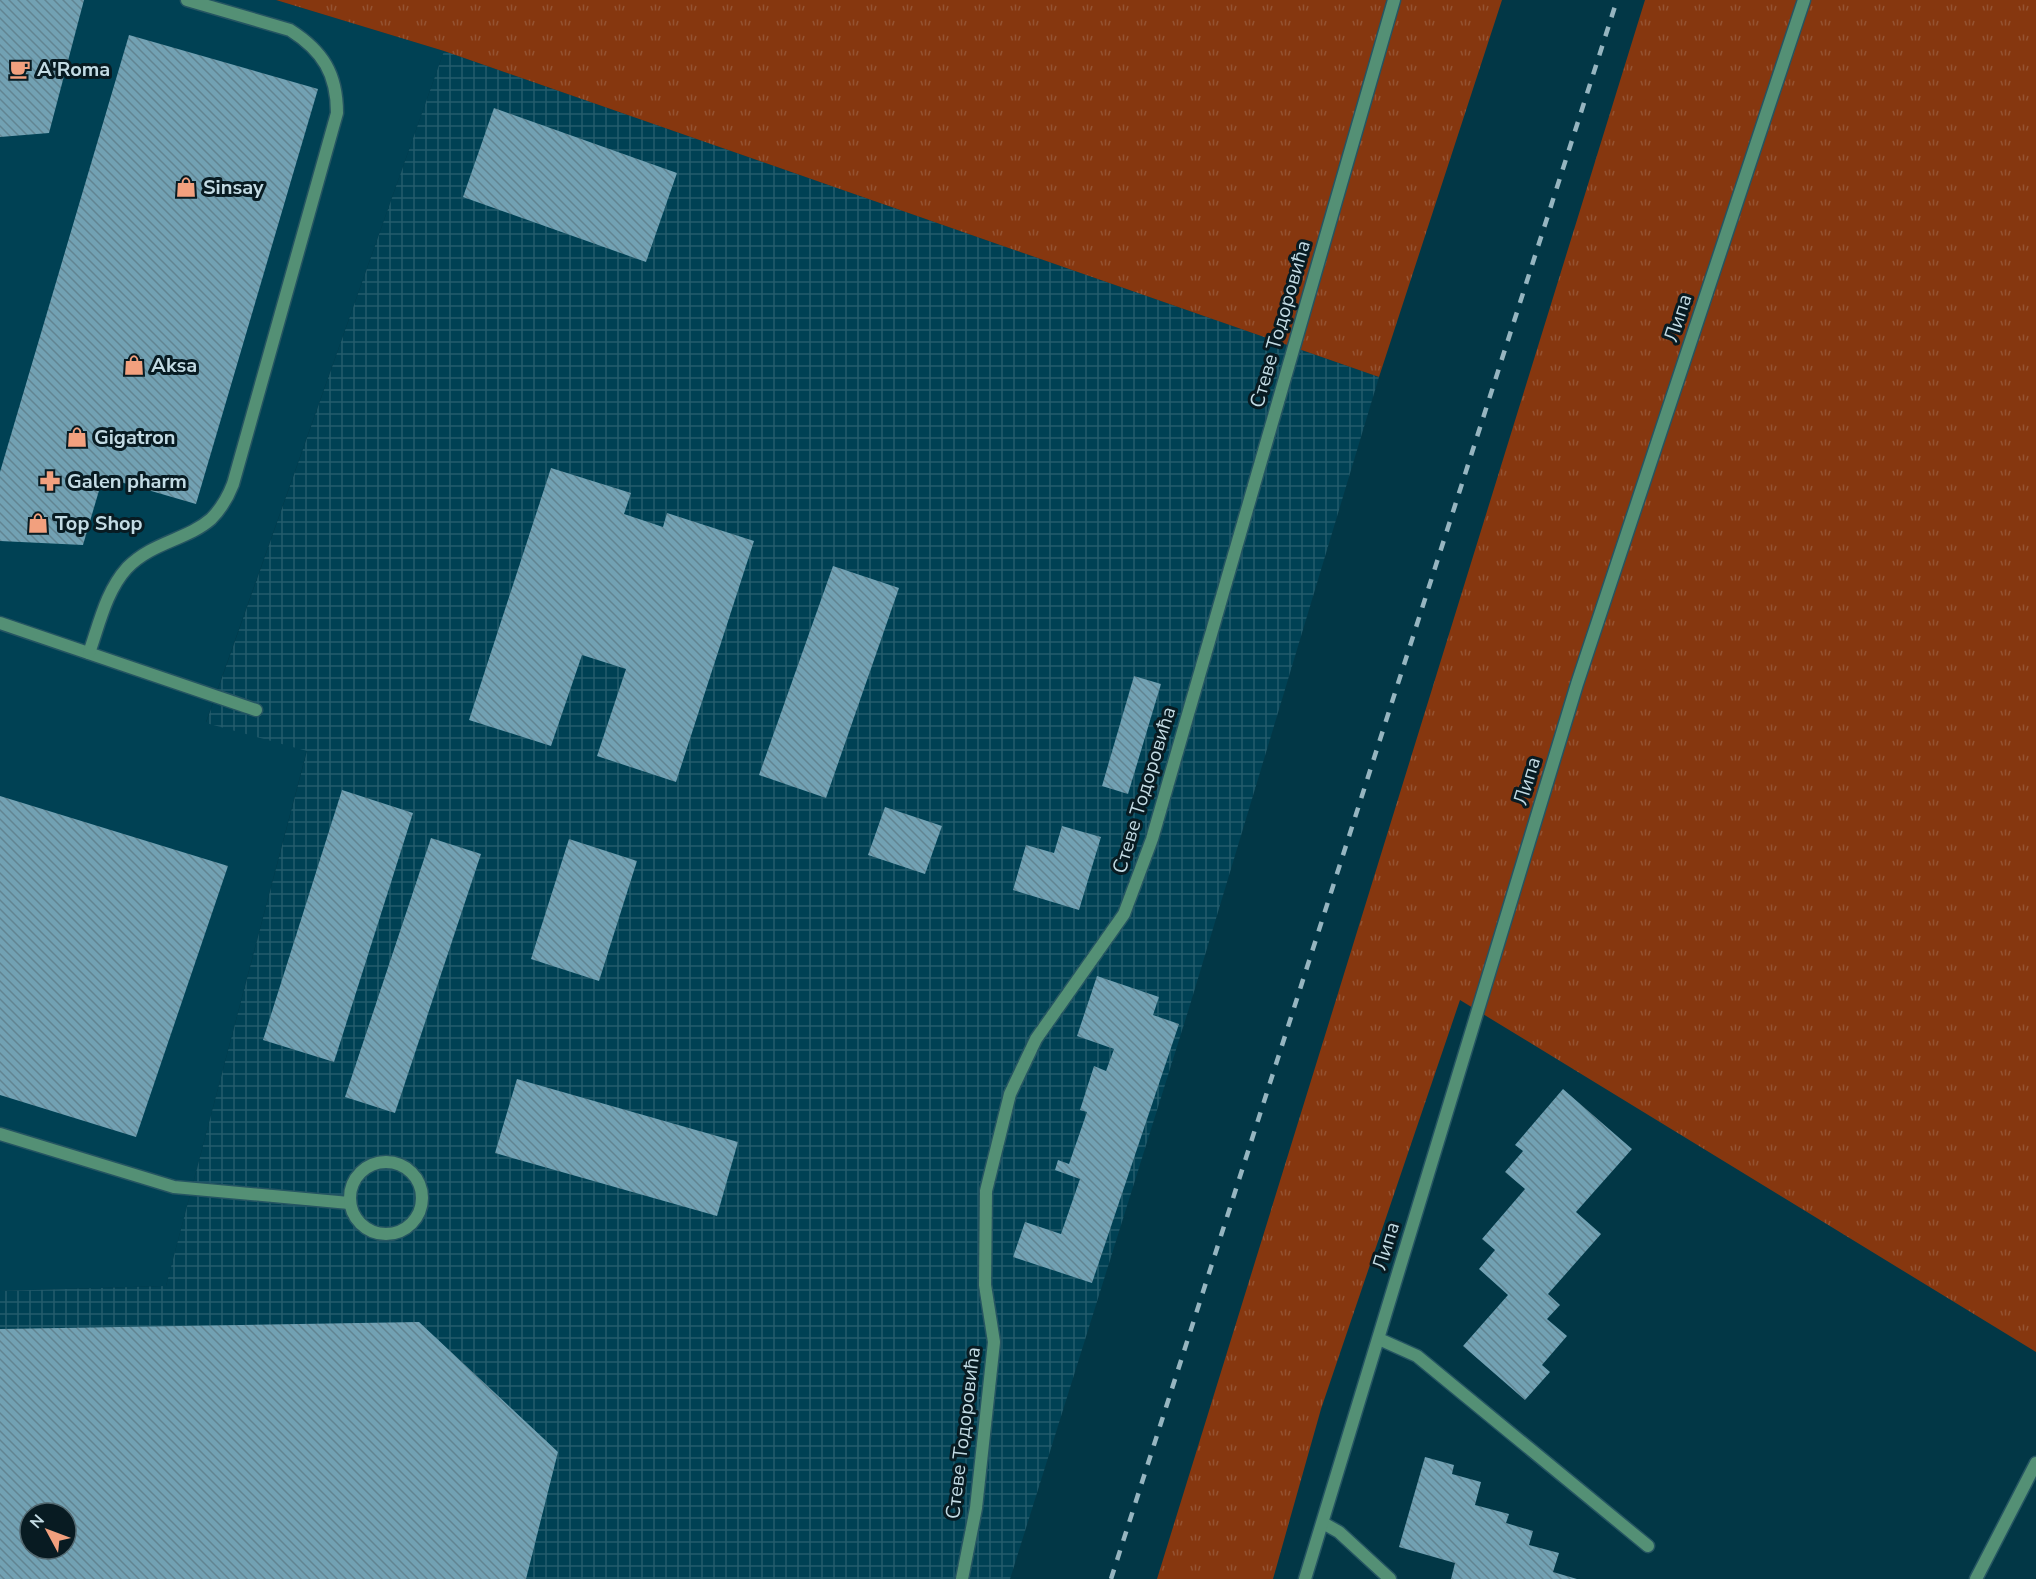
<svg xmlns="http://www.w3.org/2000/svg" width="2036" height="1579" font-family="'Nunito Sans',sans-serif">
<style>
.built{fill:#004154}
.industrial{fill:url(#industrial-grid);fill-rule:evenodd}
.grass{fill:url(#grass-tufts)}
.building{fill:url(#building-back-hatch);fill-rule:evenodd}
.lines{fill:none;stroke-linecap:round;stroke-linejoin:round}
.service-casing{stroke:#255562;stroke-width:15}
.minor-casing{stroke:#255562;stroke-width:15}
.service{stroke:#549075;stroke-width:12}
.minor{stroke:#549075;stroke-width:12}
.rail{stroke:#96b5c0;stroke-width:4.5;stroke-dasharray:10 10;stroke-linecap:butt}
.labels{text-anchor:middle;dominant-baseline:central;stroke-width:6;stroke-linejoin:round;paint-order:stroke}
.poi-label{font-size:20px;font-weight:bold;fill:#c3dbe4;stroke:#081b22;text-anchor:start}
.street-label{font-size:20px;fill:#c3dbe4;stroke:#081b22}
</style>
<defs>
<pattern id="industrial-grid" width="8" height="8" patternUnits="userSpaceOnUse" patternTransform="scale(1.5)"><rect width="8" height="8" fill="#004154"/><path d="M0 4h8M4 0v8" fill="none" stroke="#245c6c"/></pattern>
<pattern id="grass-tufts" width="24" height="20" patternUnits="userSpaceOnUse" patternTransform="scale(1.5)"><rect width="24" height="20" fill="#86370f"/><path d="M3 7l-1-3M5 7V3M7 7l1-3M15 17l-1-3M17 17v-4M19 17l1-3" fill="none" stroke="#955332"/></pattern>
<pattern id="building-back-hatch" width="6" height="6" patternUnits="userSpaceOnUse" patternTransform="scale(1.5)"><rect width="6" height="6" fill="#72a1b3"/><path d="M-1 5l2 2M0 0l6 6M5-1l2 2" fill="none" stroke="#618492"/></pattern>
</defs>
<rect width="100%" height="100%" fill="#023746"/>
<!-- built -->
<polygon class="built" points="0,0 276,0 444,51 206,722 307,750 166,1286 0,1291"/>
<!-- industrial -->
<path class="industrial" d="M 444,51 L 1379,377 L 1190,1005 L 1010,1579 L 0,1579 L 0,1291 L 166,1286 L 307,751 L 206,723 ZM 30,1513 L 66,1513 L 66,1549 L 30,1549 Z"/>
<!-- grass -->
<g class="grass">
<polygon points="276,0 1502,0 1379,377 444,51"/>
<polygon points="1645,0 2036,0 2036,1352 1460,1000 1321,1409 1273,1579 1157,1579"/>
</g>
<!-- building -->
<g class="building">
<polygon points="0,0 84,0 49,133 0,137"/>
<polygon points="129,35 318,89 196,504 103,477 83,545 0,541 0,472"/>
<polygon points="494,108 677,173 646,262 463,197"/>
<polygon points="551,468 631,493 624,514 663,527 667,513 754,541 676,782 597,756 626,669 582,655 551,746 469,720"/>
<polygon points="833,566 899,588 826,798 759,775"/>
<polygon points="1134,676 1161,684 1128,794 1102,786"/>
<polygon points="342,790 413,813 334,1062 263,1040"/>
<polygon points="0,796 228,866 136,1137 0,1095"/>
<polygon points="885,807 942,826 925,874 868,855"/>
<polygon points="1062,826 1101,837 1079,910 1013,890 1026,845 1054,853"/>
<polygon points="431,838 481,854 395,1113 345,1097"/>
<polygon points="569,839 637,861 599,981 531,959"/>
<polygon points="1097,976 1159,997 1153,1015 1179,1024 1092,1283 1013,1257 1025,1222 1061,1234 1080,1179 1055,1170 1058,1160 1069,1164 1087,1112 1080,1110 1094,1066 1106,1071 1114,1049 1077,1036"/>
<polygon points="517,1079 738,1142 717,1216 495,1153"/>
<polygon points="1563,1089 1632,1149 1576,1212 1601,1234 1548,1294 1560,1305 1547,1319 1567,1336 1542,1365 1550,1372 1525,1400 1463,1346 1508,1295 1479,1269 1495,1250 1482,1239 1525,1189 1505,1172 1523,1151 1515,1145"/>
<path d="M 419,1322 L 558,1452 L 526,1579 L 0,1579 L 0,1329 ZM 30,1513 L 66,1513 L 66,1549 L 30,1549 Z"/>
<polygon points="1425,1457 1454,1465 1452,1474 1481,1482 1475,1505 1509,1514 1506,1523 1533,1531 1529,1545 1559,1553 1553,1572 1577,1579 1451,1579 1455,1563 1399,1547"/>
</g>
<g class="lines">
<!-- service casing -->
<g class="service-casing">
<g id="service">
<polyline points="0,623 256,710"/>
<path d="M 89,653 C 99,625 106,591 127,568 C 152,542 187,540 211,519 C 221,509 228,497 233,484 L 337,113 C 337,74 323,51 290,30 L 187,0"/>
<polyline points="0,1134 174,1187 349,1203"/>
<circle cx="386" cy="1198" r="36"/>
<polyline points="962,1579 976,1508 994,1342 985,1285 986,1191 1010,1094 1036,1039 1124,914 1152,839 1394,0"/>
</g>
</g>
<!-- minor casing -->
<g class="minor-casing">
<g id="minor">
<polyline points="1379,1339 1417,1356 1648,1546"/>
<polyline points="1323,1523 1339,1532 1390,1579"/>
<polyline points="1305,1579 1577,684 1804,0"/>
<polyline points="1976,1579 2036,1463"/>
</g>
</g>
<!-- service -->
<use href="#service" class="service"/>
<!-- minor -->
<use href="#minor" class="minor"/>
<!-- rail -->
<polyline class="rail" points="1111,1579 1617,0"/>
</g>
<!-- icons -->
<defs>
<g id="cafe-bare" transform="scale(1.62)"><path d="M-5.5-4.5H6V0H3Q3 3.5 0 3.5H-2.5Q-5.5 3.5-5.5 0ZM3-3.2v2h1.7v-2ZM-6 4.5H4V6H-6Z" fill="#f2a07e" stroke="#081b22" stroke-width="2.5" paint-order="stroke"/></g>
<g id="shop-bare" transform="scale(1.62)"><path d="M-5-2.5h2.3a2.7 3.5 0 0 1 5.4 0H5L5.5 6h-11ZM-1.5-2.5h3a1.5 2.3 0 0 0-3 0Z" fill="#f2a07e" stroke="#081b22" stroke-width="2.5" paint-order="stroke"/></g>
<g id="pharmacy-bare" transform="scale(1.62)"><path d="M-2-6h4v4h4v4h-4v4h-4v-4h-4v-4h4Z" fill="#f2a07e" stroke="#081b22" stroke-width="2.5" paint-order="stroke"/></g>
</defs>
<g fill-rule="evenodd">
<use href="#cafe-bare" x="20" y="69"/>
<use href="#shop-bare" x="186" y="187"/>
<use href="#shop-bare" x="134" y="365"/>
<use href="#shop-bare" x="77" y="437"/>
<use href="#pharmacy-bare" x="50" y="481"/>
<use href="#shop-bare" x="38" y="523"/>
</g>
<g class="labels">
<!-- poi labels -->
<g class="poi-label">
<text x="37" y="69">A'Roma</text>
<text x="203" y="187">Sinsay</text>
<text x="151" y="365">Aksa</text>
<text x="94" y="437">Gigatron</text>
<text x="67" y="481">Galen pharm</text>
<text x="55" y="523">Top Shop</text>
</g>
<!-- street labels -->
<g class="street-label">
<text transform="translate(1678 318) rotate(-72)">Липа</text>
<text transform="translate(1280 324) rotate(-74)">Стеве Тодоровића</text>
<text transform="translate(1527 781) rotate(-73)">Липа</text>
<text transform="translate(1144 790) rotate(-73)">Стеве Тодоровића</text>
<text transform="translate(1386 1246) rotate(-73)">Липа</text>
<text transform="translate(963 1433) rotate(-83)">Стеве Тодоровића</text>
</g>
</g>
<!-- north arrow -->
<g transform="translate(48 1531) rotate(311)"><circle r="28" fill="#081b22" stroke="#536870" stroke-width="1.5"/>
<path d="M0-4.5L10 22L0 15L-10 22Z" fill="#f2a07e"/>
<text y="-9" font-size="16" font-weight="bold" text-anchor="middle" fill="#c3dbe4">N</text>
</g>
</svg>
